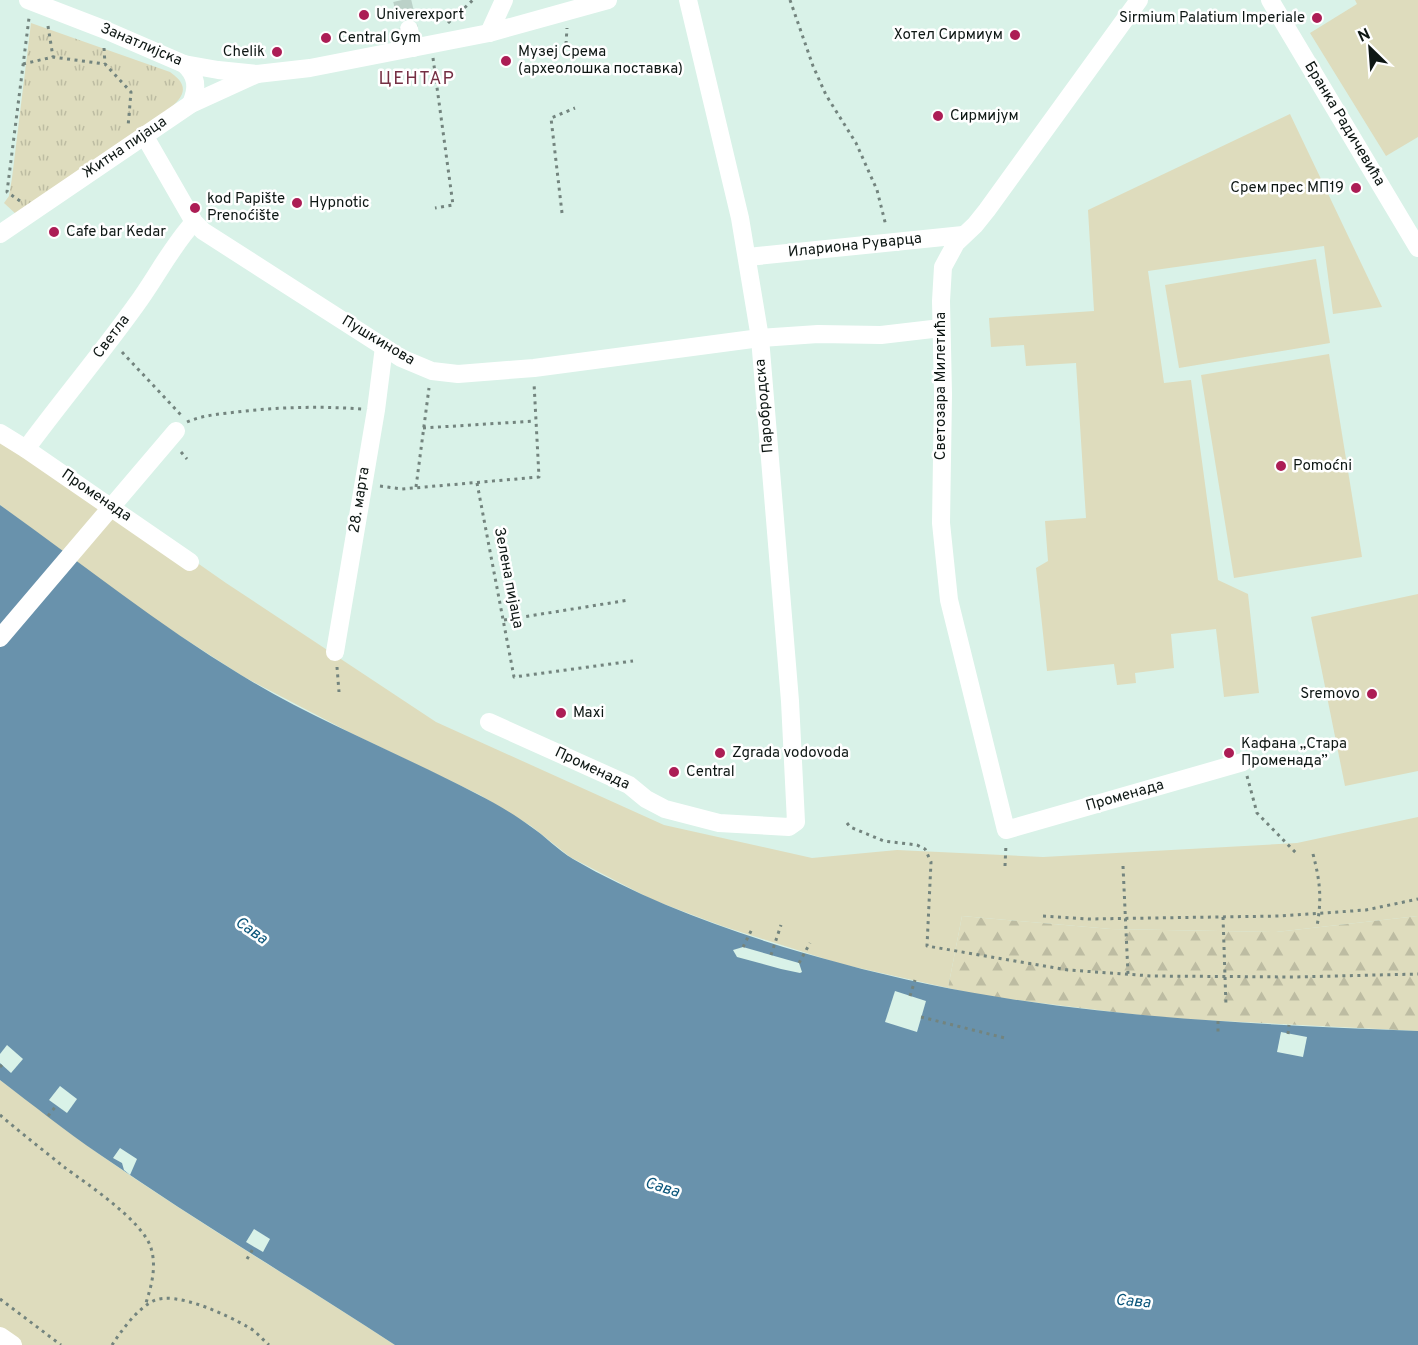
<svg xmlns="http://www.w3.org/2000/svg" width="1418" height="1345" font-family="Overpass,sans-serif">
<style>
.green{fill:#dedcbd}
.forest{fill:url(#forest-firs)}
.park{fill:url(#park-tufts)}
.water{fill:#6992ac}
.pier{fill:#d9f2e8}
.lines{fill:none;stroke-linecap:round;stroke-linejoin:round}
.minor-tunnel{stroke:#bbd1c8;stroke-width:18;stroke-dasharray:18 9;stroke-linecap:butt}
.path{stroke:#73847e;stroke-width:3;stroke-dasharray:3 4.5;stroke-linecap:butt}
.minor{stroke:#fff;stroke-width:18}
.poi-dot{fill:#ac1d55;stroke:#fff;stroke-width:2}
.labels{text-anchor:middle;dominant-baseline:central;stroke-width:5;stroke-linejoin:round;paint-order:stroke}
.poi-label{font-size:15px;fill:#0e1714;stroke:#fff;text-anchor:start}
.street-label{font-size:15px;fill:#0e1714;stroke:#fff}
.water-label{font-size:16px;font-style:italic;fill:#0a557a;stroke:#fff}
.quarter-label{font-size:18px;letter-spacing:1.5px;fill:#752f43;stroke:#fff}
</style>
<defs>
<pattern id="forest-firs" width="22" height="20" patternUnits="userSpaceOnUse" patternTransform="scale(1.5)"><rect width="22" height="20" fill="#dedcbd"/><path d="M5 1l3.5 6h-7zM16 11l3.5 6h-7z" fill="#bdbca2"/></pattern>
<pattern id="park-tufts" width="24" height="20" patternUnits="userSpaceOnUse" patternTransform="scale(1.5)"><rect width="24" height="20" fill="#dedcbd"/><path d="M3 7l-1-3M5 7V3M7 7l1-3M15 17l-1-3M17 17v-4M19 17l1-3" fill="none" stroke="#bdbca2"/></pattern>
</defs>
<rect width="100%" height="100%" fill="#d9f2e8"/>
<!-- green -->
<g class="green">
<polygon points="1355,0 1418,0 1418,137 1386,156 1310,33 1357,4"/>
<polygon points="1290,114 1382,307 1333,314 1324,246 1148,271 1164,383 1191,380 1218,580 1248,594 1259,693 1224,697 1216,629 1171,634 1174,668 1135,673 1136,683 1117,685 1114,664 1047,671 1036,568 1048,561 1045,521 1086,518 1076,363 1026,366 1024,345 991,347 989,318 1094,311 1088,210"/>
<polygon points="1316,259 1330,343 1179,368 1165,285"/>
<polygon points="1329,354 1362,557 1234,578 1201,375"/>
<polygon points="0,425 226,583 436,722 664,825 812,858 897,850 1043,857 1297,843 1418,817 1418,916 1276,932 1111,929 962,916 948,988 841,964 722,926 653,900 570,857 531,826 480,795 351,733 244,677 154,619 0,505"/>
<polygon points="1418,594 1418,771 1345,786 1311,617"/>
<path d="M 0,1080 C 33,1104 65,1130 99,1154 C 195,1221 297,1281 395,1345 L 0,1345 Z"/>
</g>
<!-- forest -->
<polygon class="forest" points="962,916 1111,929 1276,932 1418,916 1418,1031 1163,1018 984,996 948,988"/>
<!-- park -->
<path class="park" d="M 31,23 L 170,72 C 195,89 179,101 162,115 L 17,215 L 4,203 L 9,196 L 12,178 Z"/>
<!-- water -->
<path class="water" d="M 0,505 C 80,562 157,624 241,675 C 316,721 399,753 477,794 C 495,803 514,814 530,826 C 545,836 558,850 573,859 C 654,906 750,939 840,963 C 1028,1015 1225,1023 1418,1031 L 1418,1345 L 395,1345 C 297,1281 196,1221 99,1154 C 65,1131 33,1105 0,1080 Z"/>
<!-- pier -->
<g class="pier">
<polygon points="743,947 799,963 802,972 800,973 781,969 737,957 733,950"/>
<polygon points="895,991 926,1001 917,1032 885,1022"/>
<polygon points="1281,1032 1307,1037 1303,1057 1277,1052"/>
<polygon points="7,1045 23,1059 11,1073 0,1063 0,1054"/>
<polygon points="60,1086 77,1099 67,1113 49,1100"/>
<polygon points="120,1148 137,1159 130,1175 124,1170 122,1163 113,1158"/>
<polygon points="254,1229 270,1239 263,1252 246,1242"/>
</g>
<g class="lines">
<!-- minor-tunnel -->
<polyline class="minor-tunnel" points="402,0 409,29"/>
<!-- path -->
<g class="path">
<polyline points="790,0 813,66 826,95 856,143 877,190 886,226"/>
<polyline points="448,23 473,0"/>
<polyline points="48,26 53,57"/>
<polyline points="566,44 567,28"/>
<polyline points="104,48 105,64"/>
<polyline points="433,58 453,205 435,208"/>
<polyline points="23,64 53,57 105,64 131,92 128,127"/>
<polyline points="20,201 7,192 29,18"/>
<polyline points="562,213 551,118 575,108"/>
<polyline points="122,352 181,415"/>
<path d="M 187,422 C 203,415 220,414 237,412 C 279,407 320,406 362,409"/>
<polyline points="423,428 535,421"/>
<polyline points="181,452 187,459"/>
<polyline points="477,483 514,677 633,661"/>
<polyline points="380,486 402,489 539,477 534,383"/>
<polyline points="416,487 429,388"/>
<polyline points="504,620 629,600"/>
<polyline points="337,667 339,692"/>
<polyline points="1247,776 1257,813 1298,855"/>
<polyline points="847,823 850,827 884,841 917,845 925,849 931,862 927,946 1068,970 1152,976 1295,977 1418,974"/>
<path d="M 1313,854 C 1320,881 1322,898 1317,926"/>
<polyline points="1005,866 1006,844"/>
<polyline points="1123,866 1128,974"/>
<polyline points="1043,916 1088,919 1280,916 1366,910 1418,899"/>
<polyline points="1223,917 1226,1006"/>
<polyline points="743,947 753,927"/>
<polyline points="771,955 781,925"/>
<polyline points="799,963 810,943"/>
<polyline points="910,996 915,980"/>
<polyline points="921,1017 1005,1038"/>
<polyline points="1218,1021 1218,1034"/>
<polyline points="1288,1034 1289,1025"/>
<polyline points="0,1067 2,1065"/>
<path d="M 0,1115 C 21,1133 43,1150 64,1167 C 87,1184 143,1221 151,1248 C 157,1268 151,1287 145,1306"/>
<polyline points="48,1116 56,1106"/>
<polyline points="247,1259 254,1247"/>
<polyline points="0,1299 61,1345"/>
<path d="M 112,1345 C 122,1330 136,1310 153,1301 C 175,1290 227,1315 248,1327 C 256,1331 262,1339 269,1345"/>
</g>
<!-- minor -->
<g class="minor">
<polyline points="28,0 103,29 184,64 218,70 257,74 310,68 489,33 608,0"/>
<polyline points="1139,0 987,210 975,225 956,243 943,267 941,301 943,394 941,523 949,600 1006,830 1243,762"/>
<polyline points="1270,0 1418,248"/>
<polyline points="409,29 413,48"/>
<polyline points="489,33 504,0"/>
<path d="M 184,64 C 197,76 198,87 191,104"/>
<polyline points="144,135 194,222 203,231 401,358 432,371 458,374 534,368 760,338 818,334 881,335 941,328"/>
<polyline points="0,234 191,104 257,74"/>
<polyline points="748,257 963,235"/>
<polyline points="0,433 26,449 190,562"/>
<path d="M 26,449 C 62,400 101,354 136,305 C 156,278 171,247 194,222"/>
<polyline points="0,638 176,431"/>
<polyline points="335,652 376,410 384,347"/>
<polyline points="489,722 629,785 646,799 665,809 719,823 789,827 796,822 790,701 760,338 740,218 688,0"/>
<polyline points="0,1336 13,1345"/>
</g>
</g>
<!-- markers -->
<g class="poi-dot">
<circle cx="364" cy="15" r="6"/>
<circle cx="1317" cy="18" r="6"/>
<circle cx="1015" cy="35" r="6"/>
<circle cx="326" cy="38" r="6"/>
<circle cx="277" cy="52" r="6"/>
<circle cx="506" cy="61" r="6"/>
<circle cx="938" cy="116" r="6"/>
<circle cx="1356" cy="188" r="6"/>
<circle cx="297" cy="203" r="6"/>
<circle cx="195" cy="208" r="6"/>
<circle cx="54" cy="232" r="6"/>
<circle cx="1281" cy="466" r="6"/>
<circle cx="1372" cy="694" r="6"/>
<circle cx="561" cy="713" r="6"/>
<circle cx="720" cy="753" r="6"/>
<circle cx="1229" cy="753" r="6"/>
<circle cx="674" cy="772" r="6"/>
</g>
<g class="labels">
<!-- poi labels -->
<g class="poi-label">
<text x="376" y="15">Univerexport</text>
<text x="1305" y="18" text-anchor="end">Sirmium Palatium Imperiale</text>
<text x="1003" y="35" text-anchor="end">Хотел Сирмиум</text>
<text x="338" y="38">Central Gym</text>
<text x="265" y="52" text-anchor="end">Chelik</text>
<text x="518" y="52">Музеј Срема<tspan x="518" dy="17">(археолошка поставка)</tspan></text>
<text x="950" y="116">Сирмијум</text>
<text x="1344" y="188" text-anchor="end">Срем прес МП19</text>
<text x="207" y="199">kod Papište<tspan x="207" dy="17">Prenoćište</tspan></text>
<text x="309" y="203">Hypnotic</text>
<text x="66" y="232">Cafe bar Kedar</text>
<text x="1293" y="466">Pomoćni</text>
<text x="1360" y="694" text-anchor="end">Sremovo</text>
<text x="573" y="713">Maxi</text>
<text x="1241" y="744">Кафана „Стара<tspan x="1241" dy="17">Променада”</tspan></text>
<text x="732" y="753">Zgrada vodovoda</text>
<text x="686" y="772">Central</text>
</g>
<!-- street labels -->
<g class="street-label">
<text transform="translate(141 45) rotate(23)">Занатлијска</text>
<text transform="translate(1344 124) rotate(59)">Бранка Радичевића</text>
<text transform="translate(125 148) rotate(-34)">Житна пијаца</text>
<text transform="translate(855 246) rotate(-6)">Илариона Руварца</text>
<text transform="translate(112 337) rotate(-53)">Светла</text>
<text transform="translate(378 341) rotate(31)">Пушкинова</text>
<text transform="translate(941 386) rotate(-90)">Светозара Милетића</text>
<text transform="translate(765 406) rotate(-95)">Паробродска</text>
<text transform="translate(96 496) rotate(34)">Променада</text>
<text transform="translate(360 500) rotate(-81)">28. марта</text>
<text transform="translate(508 578) rotate(79)">Зелена пијаца</text>
<text transform="translate(592 769) rotate(25)">Променада</text>
<text transform="translate(1125 796) rotate(-16)">Променада</text>
</g>
<!-- water labels -->
<g class="water-label">
<text transform="translate(251 931) rotate(35)">Сава</text>
<text transform="translate(662 1188) rotate(17)">Сава</text>
<text transform="translate(1133 1302) rotate(5)">Сава</text>
</g>
<!-- quarter labels -->
<g class="quarter-label">
<text x="417" y="79">ЦЕНТАР</text>
</g>
</g>
<!-- north arrow -->
<g transform="translate(1370 48) rotate(335)" stroke="#ffffff" stroke-width="4.5" paint-order="stroke">
<path d="M0-4.5L10 22L0 15L-10 22Z" fill="#0e1714"/>
<text y="-9" font-size="16" font-weight="bold" text-anchor="middle" fill="#0e1714">N</text>
</g>
</svg>
